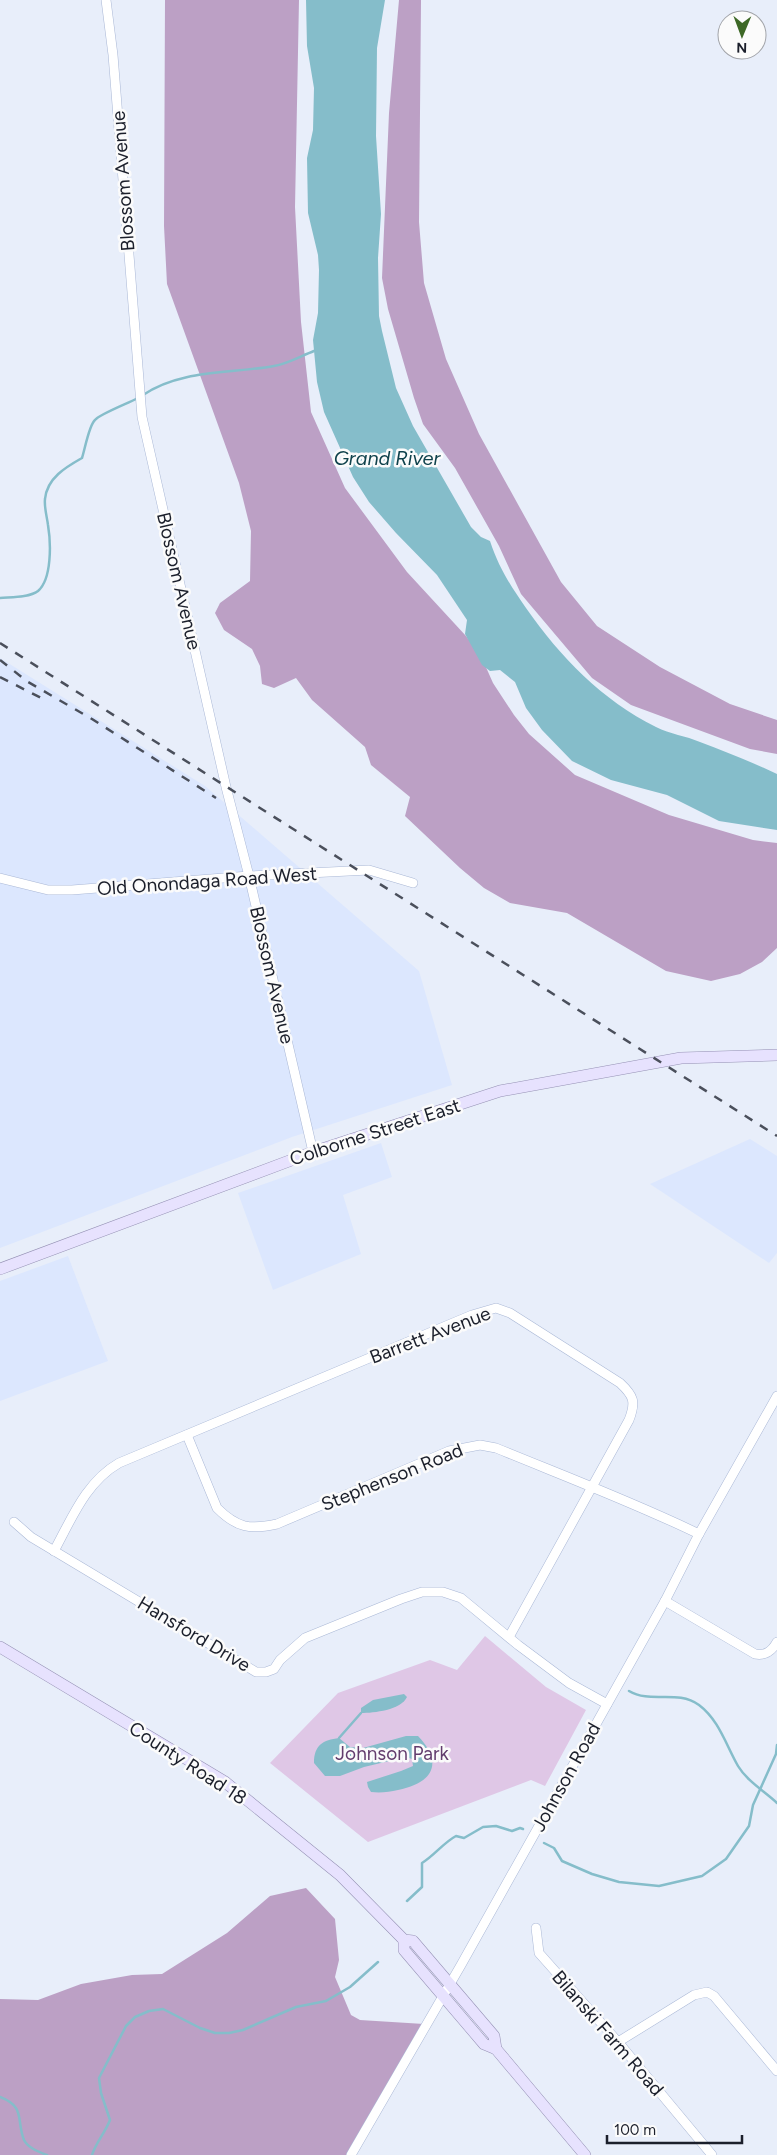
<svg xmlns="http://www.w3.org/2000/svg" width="777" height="2155" font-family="Figtree,sans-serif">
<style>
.built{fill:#dce7fe}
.green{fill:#dfc7e6}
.forest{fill:#bca0c5}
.water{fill:#85bdca}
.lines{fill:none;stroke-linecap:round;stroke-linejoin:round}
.stream{stroke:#85bdca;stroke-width:2.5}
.minor-casing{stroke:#aab8d6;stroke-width:10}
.major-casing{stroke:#9591b4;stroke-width:12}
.minor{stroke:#fff;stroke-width:9}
.major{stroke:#e7e2fe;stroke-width:11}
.rail{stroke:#4a4f5b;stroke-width:2.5;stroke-dasharray:9 9;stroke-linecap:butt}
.labels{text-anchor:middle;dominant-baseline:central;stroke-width:5;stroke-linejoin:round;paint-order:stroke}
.street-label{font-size:19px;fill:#1b1f2b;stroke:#fbfbfb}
.park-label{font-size:19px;fill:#633d6e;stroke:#fbfbfb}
.water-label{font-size:20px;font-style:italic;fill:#0f424c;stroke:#fbfbfb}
</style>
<rect width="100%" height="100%" fill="#e8eefa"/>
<!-- built -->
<g class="built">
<polygon points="0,658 205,786 419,971 452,1085 292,1137 0,1248"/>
<polygon points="750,1139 777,1156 777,1253 769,1263 650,1184"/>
<polygon points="381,1143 392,1177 343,1195 361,1254 273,1290 238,1193"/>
<polygon points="68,1256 108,1361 0,1401 0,1281"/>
</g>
<!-- green -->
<polygon class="green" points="485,1636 546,1687 586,1710 545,1786 531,1780 368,1842 270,1763 338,1693 430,1660 457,1670"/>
<!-- forest -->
<g class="forest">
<polygon points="165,0 299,0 295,207 301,322 311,412 345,488 407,572 466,636 481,656 493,683 514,715 529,734 575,775 669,815 753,840 777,843 777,948 762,962 740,974 711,981 666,971 567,913 510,903 484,888 460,868 405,816 410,797 371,765 365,747 312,700 296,678 274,688 262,684 260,666 252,649 224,630 215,613 220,603 250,581 251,531 239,483 167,284 164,226"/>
<polygon points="399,0 421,0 421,2 419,222 424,283 446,359 479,434 561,582 597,626 660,667 730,704 777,720 777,754 750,749 631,705 592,678 521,594 499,546 455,468 423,424 414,398 388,309 382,278 389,113"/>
<polygon points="306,1888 335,1919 339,1960 335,1977 351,2015 360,2020 424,2024 351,2155 0,2155 0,1999 38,2000 81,1984 132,1975 162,1974 227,1933 270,1896"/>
</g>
<!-- water -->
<g class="water">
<path d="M 306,0 L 385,0 L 377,48 L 376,136 L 381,214 L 378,258 L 379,316 L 382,331 L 396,388 L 413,426 L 471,527 L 481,537 L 490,541 C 499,568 510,585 526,608 C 560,657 602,700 656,727 C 670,734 686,736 700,742 C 726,752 752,762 777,774 L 777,830 L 719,821 L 667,795 L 611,780 L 572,761 L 542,730 L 526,708 L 515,682 L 500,670 L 490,671 L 482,665 L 465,634 L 467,620 L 437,575 L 396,533 L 369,502 L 353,477 L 324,412 L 317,382 L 313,340 L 318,313 L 319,270 L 318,255 L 308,213 L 307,158 L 313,130 L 314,88 L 307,46 Z"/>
<path d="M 404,1694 L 407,1697 C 401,1710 374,1713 361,1713 L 361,1708 L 373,1700 Z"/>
<path d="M 406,1736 L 418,1736 C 444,1763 433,1783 398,1790 C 389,1792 381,1793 371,1792 L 368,1787 L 367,1782 L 401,1771 L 413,1766 L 412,1759 L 406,1757 L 364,1767 L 340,1776 L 325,1776 L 314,1763 C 314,1745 323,1740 339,1738 L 350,1747 L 363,1748 Z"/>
</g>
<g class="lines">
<!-- stream -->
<g class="stream">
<path d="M 143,395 C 181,369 231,374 274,366 C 287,364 301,356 314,351"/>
<path d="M 0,598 C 10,597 29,598 38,591 C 52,579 51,543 48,525 C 47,517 44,507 45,499 C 47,478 66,467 82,458 C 85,449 89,425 95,420 C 100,414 129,403 138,398"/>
<path d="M 629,1691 C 651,1704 677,1689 699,1705 C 719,1720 726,1745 738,1766 C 747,1781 764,1791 777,1803"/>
<polyline points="339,1738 361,1713"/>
<polyline points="544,1843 554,1848 562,1861 592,1874 619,1882 659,1886 702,1876 726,1859 749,1826 753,1805 776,1754 777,1745"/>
<path d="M 407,1901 L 422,1887 L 422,1863 C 435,1855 443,1843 456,1836 L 464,1838 L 483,1827 L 496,1826 L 512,1831 L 520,1828 L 523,1829"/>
<path d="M 0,2097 C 26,2107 16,2120 24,2140 C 28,2148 39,2152 47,2155"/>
<path d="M 92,2155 C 96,2142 105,2133 110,2120 L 101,2093 L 99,2078 L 126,2026 L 135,2017 L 149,2011 L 163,2009 L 200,2028 L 215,2033 L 229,2033 L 243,2030 L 296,2007 L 326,2001 L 350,1987 L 378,1962"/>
</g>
<!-- minor casing -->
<g class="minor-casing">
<g id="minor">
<polyline points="106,0 113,55 142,417 226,787 249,876 313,1152"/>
<polyline points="0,878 48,890 72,890 249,876 369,870 413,883"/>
<path d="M 187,1435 L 217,1508 C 237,1528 250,1530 277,1524 L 449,1451 L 480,1445 L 496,1448 C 564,1476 633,1502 699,1534"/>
<polyline points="14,1522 31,1537 256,1672 266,1672 274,1669 280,1660 305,1638 401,1599 422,1592 443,1592 461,1598 518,1645 569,1683 607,1704"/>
<path d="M 54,1551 C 72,1518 86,1482 119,1463 L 472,1315 L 496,1308 L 510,1313 L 620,1383 C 634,1396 636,1402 629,1420 L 509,1637"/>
<path d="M 665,1601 L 755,1654 C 766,1656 772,1651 777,1642"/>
<polyline points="536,1928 539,1953 618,2042 712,2155"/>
<polyline points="618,2042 694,1995 707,1992 714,1996 777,2071"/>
<polyline points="351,2155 461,1965 665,1601 699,1534 777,1396"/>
</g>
</g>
<!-- major casing -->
<g class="major-casing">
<g id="major">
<polyline points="0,1269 313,1152 500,1091 681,1058 777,1055"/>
<polyline points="0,1647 225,1782 340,1875 404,1940 413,1941 494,2036 496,2049"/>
<polyline points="404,1940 404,1950 484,2044 496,2049 585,2155"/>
</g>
</g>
<!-- minor -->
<use href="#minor" class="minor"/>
<!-- major -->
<use href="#major" class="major"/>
<!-- rail -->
<g class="rail">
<polyline points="0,643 777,1136"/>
<polyline points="0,660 28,682 92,719 216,798"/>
<polyline points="0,677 47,701"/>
</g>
</g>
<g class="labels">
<!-- street labels -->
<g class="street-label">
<text transform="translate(123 181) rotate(-94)">Blossom Avenue</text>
<text transform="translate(179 581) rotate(77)">Blossom Avenue</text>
<text transform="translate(207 881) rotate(-4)">Old Onondaga Road West</text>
<text transform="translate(272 975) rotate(77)">Blossom Avenue</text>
<text transform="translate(375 1132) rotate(-18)">Colborne Street East</text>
<text transform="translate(430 1335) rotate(-21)">Barrett Avenue</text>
<text transform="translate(392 1477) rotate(-22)">Stephenson Road</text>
<text transform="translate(194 1634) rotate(31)">Hansford Drive</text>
<text transform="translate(188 1763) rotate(33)">County Road 18</text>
<text transform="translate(566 1777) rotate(-61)">Johnson Road</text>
<text transform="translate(608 2033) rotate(49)">Bilanski Farm Road</text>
</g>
<!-- park labels -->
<g class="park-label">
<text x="392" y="1753">Johnson Park</text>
</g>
<!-- water labels -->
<g class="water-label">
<text x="387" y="458">Grand River</text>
</g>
</g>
<!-- north arrow -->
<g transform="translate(742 35) rotate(181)"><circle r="24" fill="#fbfbfb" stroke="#a1a3a8"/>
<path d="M0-4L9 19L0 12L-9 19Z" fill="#3d6826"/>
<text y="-8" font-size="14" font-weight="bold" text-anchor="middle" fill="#1b1f2b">N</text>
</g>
<!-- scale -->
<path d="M607 2135v8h135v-8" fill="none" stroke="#1b1f2b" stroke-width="2.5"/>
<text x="614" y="2135" font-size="15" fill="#1b1f2b" stroke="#fbfbfb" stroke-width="4" paint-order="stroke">100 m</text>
</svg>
